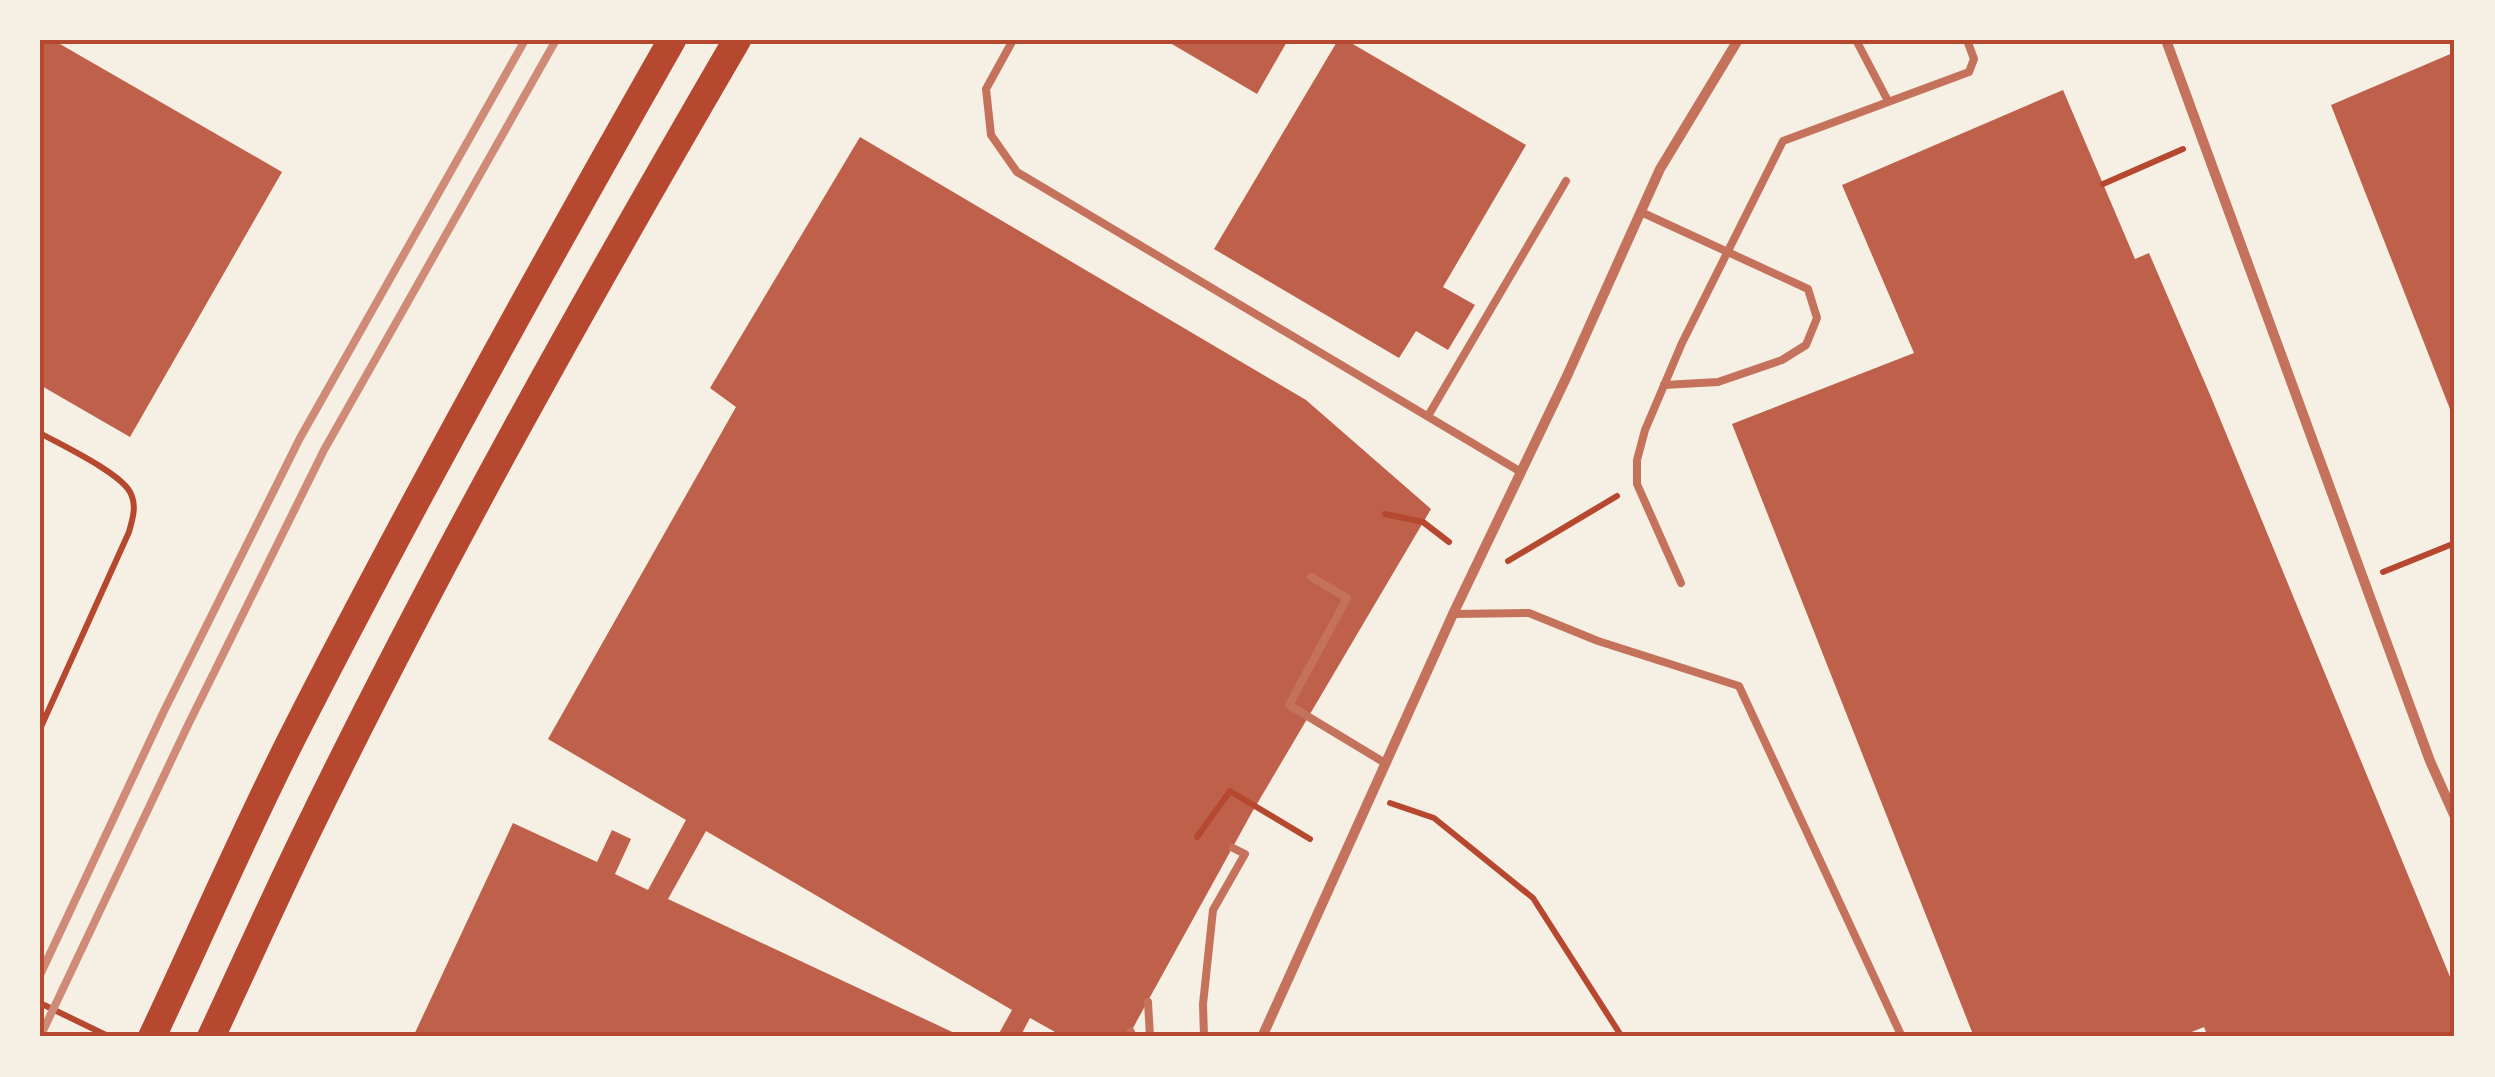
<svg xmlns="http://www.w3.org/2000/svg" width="2495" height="1077" font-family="'Asap Condensed',sans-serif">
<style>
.building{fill:#bf614a}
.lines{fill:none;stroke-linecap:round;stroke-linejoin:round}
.path{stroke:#b5482f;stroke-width:6}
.service{stroke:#c5725c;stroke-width:8}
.minor{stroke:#c5725c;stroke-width:10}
.trunk{stroke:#b5482f;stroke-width:28}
.rail{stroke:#cf8b77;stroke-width:8}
.neatline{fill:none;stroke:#b5482f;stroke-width:4}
</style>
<rect width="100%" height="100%" fill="#f6efe4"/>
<!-- building -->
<g class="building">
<polygon points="40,40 53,40 282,172 130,437 40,385"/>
<polygon points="1165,40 1288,40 1257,94"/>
<polygon points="1338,40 1346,40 1526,145 1443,287 1475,305 1448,350 1416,331 1399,358 1214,249"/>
<polygon points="2455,52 2455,422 2331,105"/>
<polygon points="2063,90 2135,259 2149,253 2211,397 2455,989 2455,1037 2208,1037 2204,1027 2179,1037 1974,1037 1732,424 1914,353 1842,185"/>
<polygon points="860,137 1306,400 1431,509 1251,814 1128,1037 1064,1037 1030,1018 1020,1037 997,1037 1012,1010 706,831 668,899 963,1037 413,1037 513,823 597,862 612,830 631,839 615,874 648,890 686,820 548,739 736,407 710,388"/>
</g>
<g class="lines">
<!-- path -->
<g class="path">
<polyline points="2103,184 2183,149"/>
<path d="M 40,433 C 61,445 119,472 130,492 C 137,505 133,518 129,532 L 40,729"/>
<polyline points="1385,514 1423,522 1449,542"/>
<polyline points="1508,561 1617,496"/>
<polyline points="2383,572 2455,543"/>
<polyline points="1390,803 1434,818 1533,898 1622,1037"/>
<polyline points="1197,837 1230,791 1310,839"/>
<polyline points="40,1003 110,1037"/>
</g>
<!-- service -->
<g class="service">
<polyline points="1013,40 986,89 991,135 1017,172 1521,472"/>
<polyline points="1856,40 1888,101"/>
<polyline points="1641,212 1808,289 1817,318 1806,345 1782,360 1718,382 1664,385"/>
<polyline points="1428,416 1566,181"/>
<polyline points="1311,577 1347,598 1289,705 1385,763"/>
<polyline points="1681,583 1637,484 1637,460 1645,430 1682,343 1783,141 1969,72 1974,59 1967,40"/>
<polyline points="1453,614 1529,613 1598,641 1739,686 1902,1037"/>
<polyline points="1148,1002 1150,1037"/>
<polyline points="1131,1032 1132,1037"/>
<polyline points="1204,1037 1203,1004 1213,910 1245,854 1233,848"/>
</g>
<!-- minor -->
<g class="minor">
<polyline points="2166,40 2430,761 2455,817"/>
<polyline points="1262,1037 1453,614 1567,376 1660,169 1738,40"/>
</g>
<!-- trunk -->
<g class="trunk">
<path d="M 152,1037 C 199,937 243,835 293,736 C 413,500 541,270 672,40"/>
<path d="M 211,1037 C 242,971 272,904 304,838 C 436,566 585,301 737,40"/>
</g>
<!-- rail -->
<g class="rail">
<polyline points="40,975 163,713 300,438 525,40"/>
<polyline points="40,1037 188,725 324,450 556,40"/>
</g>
</g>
<!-- border -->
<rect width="2495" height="1077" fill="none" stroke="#f6efe4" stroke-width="85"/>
<rect x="42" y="42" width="2410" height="992" class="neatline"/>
</svg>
